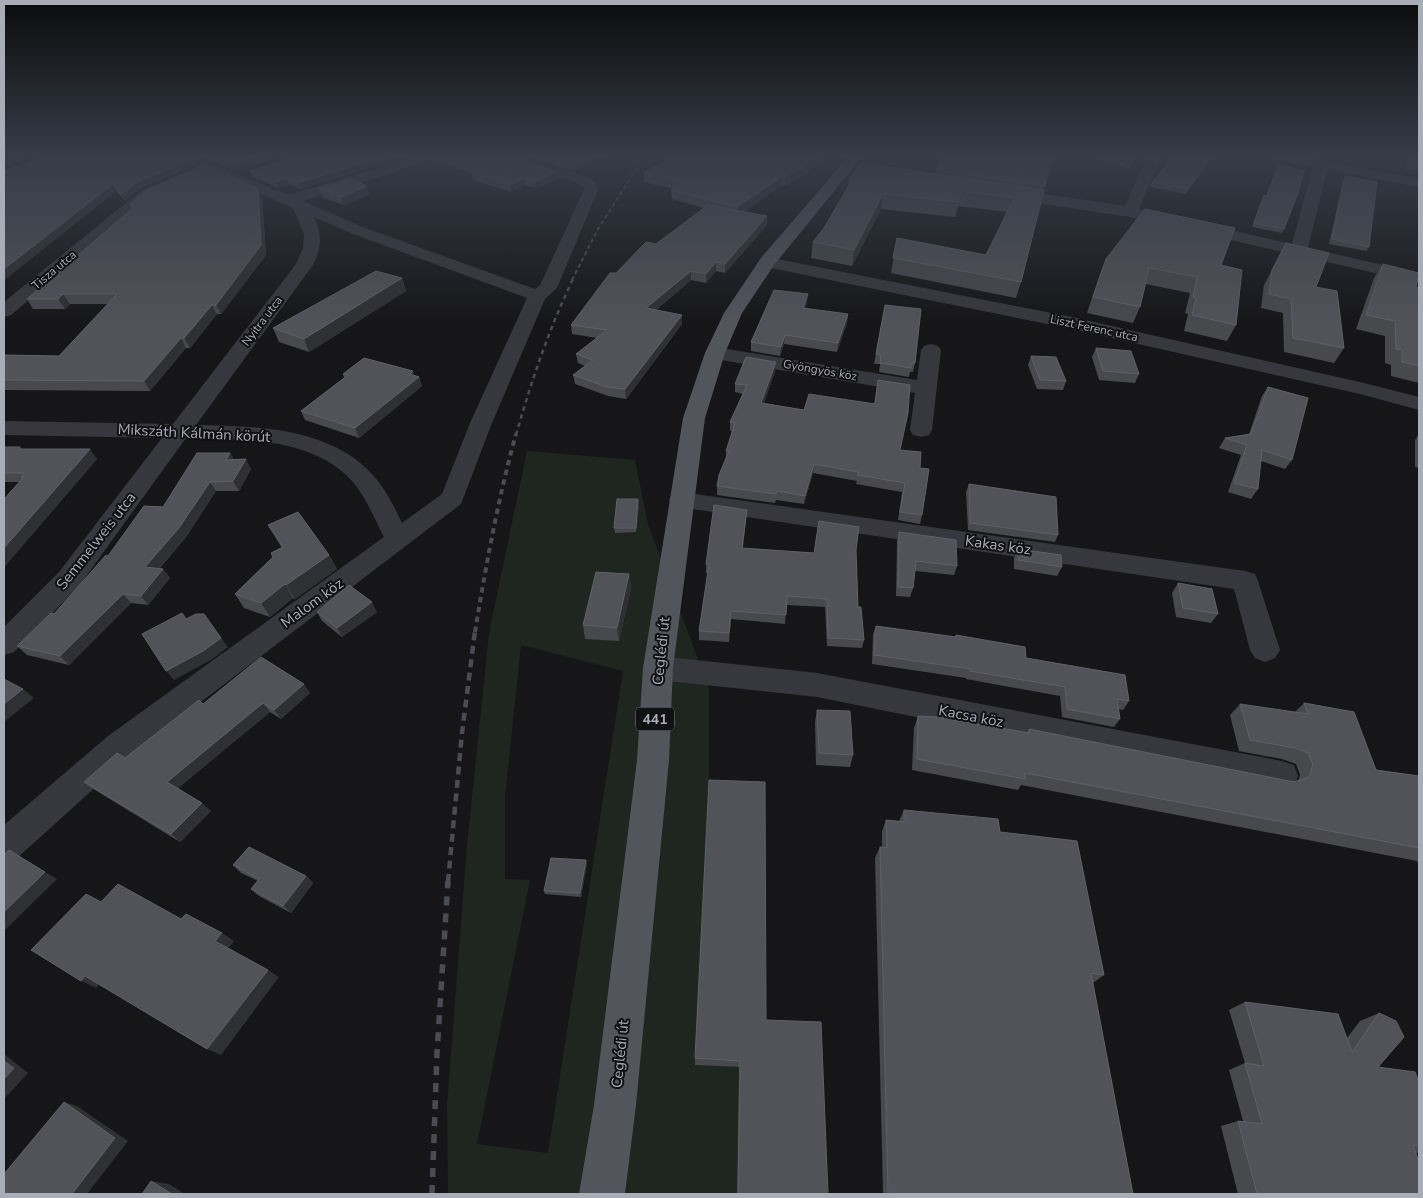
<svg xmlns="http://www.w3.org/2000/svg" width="1423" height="1198" font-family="'Nunito Sans',sans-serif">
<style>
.green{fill:#1e261f;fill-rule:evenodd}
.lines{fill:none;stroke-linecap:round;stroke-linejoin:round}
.minor{fill:#37383d;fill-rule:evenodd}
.major{fill:#53555c;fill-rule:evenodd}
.rail-far4{stroke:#4a4c52;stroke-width:2;stroke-dasharray:4 3;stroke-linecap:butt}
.rail-far3{stroke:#4a4c52;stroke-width:2.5;stroke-dasharray:4.5 4;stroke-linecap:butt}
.rail-far2{stroke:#4a4c52;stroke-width:4;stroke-dasharray:5.5 4.5;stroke-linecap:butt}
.rail-far1{stroke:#4a4c52;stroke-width:4.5;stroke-dasharray:8 5.5;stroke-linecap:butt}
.rail{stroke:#4a4c52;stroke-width:5.5;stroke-dasharray:9 8;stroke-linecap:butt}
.wall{fill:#47494d}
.shaded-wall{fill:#2f3033}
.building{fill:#525359;stroke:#5f6168}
.labels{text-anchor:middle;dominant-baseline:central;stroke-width:4;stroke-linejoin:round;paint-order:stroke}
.far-street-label{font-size:12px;fill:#a8adb8;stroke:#111113}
.shield{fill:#111113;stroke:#7b7e86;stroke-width:1}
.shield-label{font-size:14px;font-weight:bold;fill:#a8adb8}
.street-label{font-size:15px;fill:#a8adb8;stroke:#111113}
</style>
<rect width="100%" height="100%" fill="#161618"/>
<!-- green -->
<path class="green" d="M 527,451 L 635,460 L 648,524 L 709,689 L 709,792 L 695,1065 L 739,1067 L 737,1194 L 448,1194 L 447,1106 L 467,845 L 489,633 ZM 521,645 L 623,671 L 548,1153 L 477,1144 L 530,880 L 505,879 L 505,797 Z"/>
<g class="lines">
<!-- minor -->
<g class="minor">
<path d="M 174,157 L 194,157 L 289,195 L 413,157 L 434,157 L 432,160 L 303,201 L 360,226 L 535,289 L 540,285 L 584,190 L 583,187 L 575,182 L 498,160 L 496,157 L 518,157 L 585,176 L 595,182 L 598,190 L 557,288 L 545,299 L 492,423 L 461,504 L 130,756 L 16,859 L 4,864 L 4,825 L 108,736 L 384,537 C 374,518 366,497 352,481 C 312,437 241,439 186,438 L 79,586 L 14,652 L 4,655 L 4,627 L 59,572 L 162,438 L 4,435 L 4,421 L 173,424 L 296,264 L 303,248 L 304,234 L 293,208 L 229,180 L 176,160 ZM 314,217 L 348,232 L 527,298 L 470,423 L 442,494 L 402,523 C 393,504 383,484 367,469 C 323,427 253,426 196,425 L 313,265 C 321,248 323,235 314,217 Z"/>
<polygon points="1147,157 1161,157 1139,209 1292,244 1313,167 1276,160 1274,157 1303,157 1419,179 1419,187 1327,170 1308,248 1419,273 1419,283 1130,217 1005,198 1000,196 997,193 1000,190 1005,188 1125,206"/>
<polygon points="163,182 168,183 170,186 168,189 152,196 11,315 4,317 4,302 142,190"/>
<polygon points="767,257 1072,317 1364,383 1419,397 1419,410 1360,394 1072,329 761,266 758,262 761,258"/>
<polygon points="931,344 938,346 941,350 932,430 929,435 921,437 913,435 910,430 915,393 715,359 708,357 705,353 708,349 715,347 917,380 921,350 924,346"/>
<polygon points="681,492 1245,571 1255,574 1258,581 1280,650 1275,658 1265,662 1255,658 1250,650 1234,589 672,506 669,500 672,494"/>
<polygon points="658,656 817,673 1282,761 1294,765 1298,776 1294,787 1282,791 817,697 658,680 648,677 643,668 648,659"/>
</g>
<!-- major -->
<polygon class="major" points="848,157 862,157 774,265 742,313 725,353 705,418 673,668 669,760 636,1105 625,1194 579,1194 594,1105 637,760 643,668 683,418 705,353 724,313 761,258"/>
<!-- rail-far4 -->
<polyline class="rail-far4" points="572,280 598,229 644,157"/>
<!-- rail-far3 -->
<path class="rail-far3" d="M 516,435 C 531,382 549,329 573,279"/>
<!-- rail-far2 -->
<path class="rail-far2" d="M 475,632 C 486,565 498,499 516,434"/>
<!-- rail-far1 -->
<polyline class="rail-far1" points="448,882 462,733 475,631"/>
<!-- rail -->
<polyline class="rail" points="432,1194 437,1053 448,881"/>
</g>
<!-- wall -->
<g class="wall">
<polygon points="199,157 277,157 234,170"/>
<polygon points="295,157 301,189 287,184 278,188 252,177 250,171"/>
<polygon points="432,157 502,157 557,172 558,179 536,188 525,185 511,192 473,180 471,173 433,161"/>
<polygon points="525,157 608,157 575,171"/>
<polygon points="671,157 823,157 821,159 820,163 797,180 786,185 782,185 744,212 767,216 767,225 725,273 716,271 706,283 691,280 656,310 682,315 682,324 626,399 608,396 575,384 573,375 585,366 578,363 576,354 597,338 572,334 571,325 616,273 704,208 672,199 671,190 673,189 644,182 644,173"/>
<polygon points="1052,157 1021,282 1016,298 891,273 897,238 986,255 1007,212 958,206 955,217 881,209 852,266 811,258 813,242 824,228 848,187 849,179 934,174 935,170"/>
<polygon points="1086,157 1135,157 1129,169 1104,160"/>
<polygon points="1173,157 1212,157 1186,194 1150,187 1152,182"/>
<polygon points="1407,157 1419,157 1419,171 1406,169"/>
<polygon points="187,161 190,167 141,188 125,201 116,191 4,280 4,171"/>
<polygon points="1278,165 1284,229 1282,233 1252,227 1262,199 1264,195 1266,196"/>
<polygon points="1345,176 1369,247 1366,251 1329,244 1343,180"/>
<polygon points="319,189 370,194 344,205 322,197"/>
<polygon points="262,197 266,255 221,314 217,314 190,348 186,348 150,391 4,390 4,355 59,356 108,304 70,304 65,309 33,309 27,299 132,209 130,204"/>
<polygon points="1286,243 1316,287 1344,348 1334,363 1284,352 1283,313 1261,308 1264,285"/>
<polygon points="1106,259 1221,265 1236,325 1227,341 1184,331 1188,314 1185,313 1190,293 1146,284 1140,307 1133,323 1087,313 1100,274"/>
<polygon points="1383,264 1416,287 1419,288 1419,383 1391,376 1391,365 1385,363 1385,336 1356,329 1374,278"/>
<polygon points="402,278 406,291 309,352 279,342 273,328"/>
<polygon points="807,302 805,309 848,314 847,323 837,352 784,344 780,356 751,351 751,342"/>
<polygon points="885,305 915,363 913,372 910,372 909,377 879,372 880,364 874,364"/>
<polygon points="1096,348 1139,374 1135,383 1099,380 1092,357"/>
<polygon points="1031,356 1066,381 1063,390 1037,389 1028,365"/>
<polygon points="775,371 764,403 804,410 874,404 878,380 900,450 920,468 922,515 920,524 898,520 902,492 856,484 857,481 813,473 804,504 776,500 775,503 717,495 717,486 726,457 726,451 732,431 730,431 730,422 743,394 735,392 735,384"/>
<polygon points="343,374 415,376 419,377 422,386 359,438 305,420 301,411 344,378"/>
<polygon points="1268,387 1292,460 1285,469 1261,461 1258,489 1251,499 1228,492 1241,455 1219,448 1225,438 1249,434 1262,396"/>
<polygon points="1419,434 1419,468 1415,467 1415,440"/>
<polygon points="4,447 20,447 22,449 97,459 4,567 4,499 19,482 4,482"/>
<polygon points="230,453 234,460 251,469 239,491 216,491 186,537 159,569 163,569 170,578 148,605 131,603 69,665 27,655 17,646 54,614 108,556 163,507"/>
<polygon points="969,484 1058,535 1055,542 968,530 966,492"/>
<polygon points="638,499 639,504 636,532 615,533 614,528"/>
<polygon points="746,519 743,548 814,553 856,550 858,607 864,640 862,648 827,646 825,607 786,605 785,624 731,619 729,642 699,640 699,631 708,573 706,573 706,564"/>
<polygon points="268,525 329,555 337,569 295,599 293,598 270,617 244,608 235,594 282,548"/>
<polygon points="899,532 957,566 954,575 915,571 913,588 910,597 896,596 897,541"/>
<polygon points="1018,549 1062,567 1057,576 1014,569 1014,558"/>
<polygon points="629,574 631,588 619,641 585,639 583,625"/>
<polygon points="1178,583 1218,614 1211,623 1176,617 1172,593"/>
<polygon points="317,612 377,612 342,637 322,621"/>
<polygon points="876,626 955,637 956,635 1026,658 1129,701 1123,710 1119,709 1120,719 1114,727 1062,717 1060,696 966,679 966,678 872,664 873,634"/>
<polygon points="310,693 281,719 270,712 178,788 211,811 180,842 95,790 84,782 125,758 203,704"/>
<polygon points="1304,703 1376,770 1419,776 1419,866 1417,861 1021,785 1018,790 912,770 914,728 918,716 1027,732 1029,729 1294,782 1298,781 1300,775 1296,764 1282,759 1239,751 1230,715 1240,704 1295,712"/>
<polygon points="817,710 853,755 850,767 816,765 815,722"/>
<polygon points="904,810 1000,832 1104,975 1093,983 1133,1194 883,1194 875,858 880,847 882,847 882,831 886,820 899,821"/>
<polygon points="586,860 587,864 581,897 545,894 544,891"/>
<polygon points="233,865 306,876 313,883 291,913 259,896 251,889 258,881 241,873"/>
<polygon points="1245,1002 1347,1038 1360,1021 1379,1013 1378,1067 1419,1082 1419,1153 1416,1153 1419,1194 1238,1194 1221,1126 1238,1121 1243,1121 1229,1070 1245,1063 1229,1010"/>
<polygon points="766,1020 828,1194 737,1194 739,1067 695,1065 695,1058"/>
</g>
<!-- shaded-wall -->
<g class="shaded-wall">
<polygon points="8,157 31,157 4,166 4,158"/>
<polygon points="253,157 277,157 234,170 231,164"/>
<polygon points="384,157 407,157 301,189 298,183"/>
<polygon points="593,157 608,157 575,171 574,165"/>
<polygon points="816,157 823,157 821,159 820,163 797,180 786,185 786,176"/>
<polygon points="1211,157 1212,157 1186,194 1188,189"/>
<polygon points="187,161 190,167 141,188 125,201 121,195 138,182"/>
<polygon points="557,172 558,179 536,188 535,182"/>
<polygon points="783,176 782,185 737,217 737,207"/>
<polygon points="285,178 287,184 278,188 276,182"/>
<polygon points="524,178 525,185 511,192 510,185"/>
<polygon points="113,184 116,191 4,280 4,269"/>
<polygon points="367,186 370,194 344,205 341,197"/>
<polygon points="258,188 262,197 266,255 221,314 216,305"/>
<polygon points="883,194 881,209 852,266 854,250"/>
<polygon points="767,216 767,225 725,273 725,264"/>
<polygon points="716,262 716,271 706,283 706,274"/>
<polygon points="691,271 691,280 647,317 646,308"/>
<polygon points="402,278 406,291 309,352 304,339"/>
<polygon points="63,294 70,304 65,309 58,299"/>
<polygon points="808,294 807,302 802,317 803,308"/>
<polygon points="212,305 217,314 190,348 184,338"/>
<polygon points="848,314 847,323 837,352 838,343"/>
<polygon points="682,315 682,324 626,399 625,389"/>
<polygon points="785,335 784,344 780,356 781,347"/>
<polygon points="181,338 186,348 150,391 144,381"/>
<polygon points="776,362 775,371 761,412 761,403"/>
<polygon points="413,371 416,379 419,377 422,386 359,438 355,428"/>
<polygon points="90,449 97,459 4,567 4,548"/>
<polygon points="230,453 235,462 226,460"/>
<polygon points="246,459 251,469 239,491 233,481"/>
<polygon points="814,464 813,473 804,504 805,496"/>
<polygon points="210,482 216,491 186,537 152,576 145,567"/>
<polygon points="638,499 639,504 636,532 636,528"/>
<polygon points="747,510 746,519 742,557 742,548"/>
<polygon points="329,555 337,569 295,599 286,585"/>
<polygon points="163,569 170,578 148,605 141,596"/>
<polygon points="629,574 631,588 619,641 617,628"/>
<polygon points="285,584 293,598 270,617 261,603"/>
<polygon points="123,594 131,603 69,665 60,656"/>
<polygon points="372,602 377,612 342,637 337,628"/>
<polygon points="731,611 731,619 729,642 729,633"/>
<polygon points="204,614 228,647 211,660 174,680 166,671"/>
<polygon points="304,684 310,693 281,719 274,710"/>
<polygon points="23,689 34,698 4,722 4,704"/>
<polygon points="263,703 270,712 176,790 167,782"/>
<polygon points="202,803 211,811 180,842 171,834"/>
<polygon points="586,860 587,864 581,897 580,893"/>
<polygon points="45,872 57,879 6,929 4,928 4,912"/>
<polygon points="306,876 313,883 291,913 283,906"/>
<polygon points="222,933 234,941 227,950 215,941"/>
<polygon points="268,970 279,977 221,1055 207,1049"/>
<polygon points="85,976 100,984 96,988 81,981"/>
<polygon points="4,1054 28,1073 4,1099"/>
<polygon points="64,1102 77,1106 128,1141 87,1194 72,1194"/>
<polygon points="151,1181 169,1184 185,1194 172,1194"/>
</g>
<!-- building -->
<g class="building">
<polygon points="47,157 176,157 187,161 138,182 121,195 113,184 4,269 4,171"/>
<polygon points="213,157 253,157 231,164"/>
<polygon points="295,157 384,157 298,183 285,178 276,182 250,171"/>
<polygon points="438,157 502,157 557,172 535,182 524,178 510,185 471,173 479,170"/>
<polygon points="546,157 593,157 574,165"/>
<polygon points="671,157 818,157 798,171 786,176 783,176 737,207 671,190 683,183 644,173"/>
<polygon points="944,157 1052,157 1045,186 935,170"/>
<polygon points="1115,157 1134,157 1132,163"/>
<polygon points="1173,157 1211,157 1188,189 1152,182"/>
<polygon points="1411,157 1419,157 1419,163 1411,161"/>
<polygon points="862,163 1044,190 1021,282 893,258 897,238 986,255 1014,198 961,191 958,202 883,194 854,250 813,242 824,228 852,180 849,179"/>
<polygon points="204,165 258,188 261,245 216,305 212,305 184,338 181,338 144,381 4,380 4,355 59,356 117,294 63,294 58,299 27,299 133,208 130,204 148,189"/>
<polygon points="1278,165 1304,170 1299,191 1284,229 1254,223 1264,195 1267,196"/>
<polygon points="1345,176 1377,182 1369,247 1332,239"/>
<polygon points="351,179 367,186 341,197 319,189"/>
<polygon points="708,205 767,216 725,264 716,262 706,274 691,271 646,308 682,315 625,389 607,387 573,375 593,360 576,354 607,330 571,325 610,273 616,273 646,242 656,244"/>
<polygon points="1145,209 1235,228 1221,265 1242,270 1236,325 1192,315 1196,298 1193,297 1197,277 1149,268 1140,307 1093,297 1106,259"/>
<polygon points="1286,243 1329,253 1316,287 1337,291 1344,348 1293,338 1291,299 1269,294 1272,270"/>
<polygon points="1383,264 1419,273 1416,287 1419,288 1419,366 1402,362 1402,350 1396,349 1395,321 1366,315"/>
<polygon points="376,271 402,278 304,339 273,328"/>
<polygon points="774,290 808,294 803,308 848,314 838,343 785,335 781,347 751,342"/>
<polygon points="885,305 921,309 915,363 912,363 911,368 880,363 881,355 876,354"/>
<polygon points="1096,348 1131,351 1139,374 1103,371"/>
<polygon points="1031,356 1056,357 1066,381 1040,380"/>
<polygon points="746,357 776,362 761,403 804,410 809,394 875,404 878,380 910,385 908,413 900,450 921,452 920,468 929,469 922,515 900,512 905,483 858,475 858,472 814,464 805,496 777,491 776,494 717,486 719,475 729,451 726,451 735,423 730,422 747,385 735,384"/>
<polygon points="364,358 413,371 410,374 419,377 355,428 301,411 348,375 343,374"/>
<polygon points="1268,387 1308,398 1292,460 1262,450 1258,489 1234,483 1247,445 1225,438 1251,434"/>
<polygon points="4,447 20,447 19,449 90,449 4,548 4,499 24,477 21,477 24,473 4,473"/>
<polygon points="197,453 230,453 226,460 246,459 233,481 210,482 179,528 145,567 163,569 141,596 123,594 60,656 17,646 51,613 54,614 106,555 108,556 144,506 163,507"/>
<polygon points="969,484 1056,497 1058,535 970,523"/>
<polygon points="617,499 638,499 636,528 614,528"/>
<polygon points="714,505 747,510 742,548 814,553 819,521 859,527 856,550 858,607 861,607 864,640 828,638 827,599 787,596 786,615 731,611 729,633 699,631 709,564 706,564"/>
<polygon points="298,512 329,555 286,585 285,584 261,603 235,594 273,557 271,553 283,547 268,525"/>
<polygon points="899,532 956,540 957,566 916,561 913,588 898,587"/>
<polygon points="1018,549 1061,555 1062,567 1018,560"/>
<polygon points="596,572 629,574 617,628 583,625"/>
<polygon points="1178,583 1212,589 1218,614 1183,608"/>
<polygon points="349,585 372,602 337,628 317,612"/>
<polygon points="182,613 186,619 196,614 204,614 221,638 203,651 166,671 142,634"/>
<polygon points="876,626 956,637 956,635 1025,647 1026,658 1125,675 1129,701 1117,699 1120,719 1067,709 1065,687 970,671 970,669 874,655"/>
<polygon points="261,657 304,684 274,710 263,703 167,782 202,803 171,834 84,782 117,753 125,758 199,700 203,704"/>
<polygon points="4,679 23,689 4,704"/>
<polygon points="1304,703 1354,712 1376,770 1419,776 1419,848 1025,773 1025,779 917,759 918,716 937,717 1029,733 1029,729 1294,782 1309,777 1313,764 1308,753 1295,748 1250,740 1240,704 1308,714"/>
<polygon points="817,710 850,711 853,755 819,753"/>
<polygon points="709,780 765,782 766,1020 821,1022 828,1194 738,1194 740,1061 695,1058"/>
<polygon points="904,810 998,819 1000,832 1077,841 1104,975 1091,973 1133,1194 888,1194 880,847 887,848 886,820 904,822"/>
<polygon points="249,847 306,876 283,906 251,889 259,879 233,865"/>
<polygon points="9,850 45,872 4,912 4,855"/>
<polygon points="551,858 586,860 580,893 544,891"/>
<polygon points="118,884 181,919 186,914 222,933 215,941 268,970 207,1049 85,976 81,981 31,950 86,894 101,902"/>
<polygon points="1245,1002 1338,1014 1352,1052 1379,1013 1396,1021 1404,1037 1378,1067 1415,1072 1419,1082 1419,1146 1413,1145 1419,1162 1419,1194 1257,1194 1238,1121 1262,1124 1245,1063 1264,1066"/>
<polygon points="4,1061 14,1068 4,1079"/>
<polygon points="64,1102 115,1138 72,1194 4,1194 4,1174"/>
<polygon points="151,1181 172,1194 142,1194"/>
</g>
<!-- sky -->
<linearGradient id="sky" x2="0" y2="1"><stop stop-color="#0c0c0d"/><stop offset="0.48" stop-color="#363c48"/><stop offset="1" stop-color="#363c48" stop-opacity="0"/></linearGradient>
<rect width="1423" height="325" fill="url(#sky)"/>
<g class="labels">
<!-- far-street labels -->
<g class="far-street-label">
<text transform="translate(54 270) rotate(-40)">Tisza utca</text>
<text transform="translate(262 321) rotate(-53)">Nyitra utca</text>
<text transform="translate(1094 328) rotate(12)">Liszt Ferenc utca</text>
<text transform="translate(820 370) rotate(10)">Gyöngyös köz</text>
</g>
<!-- shield labels -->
<rect class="shield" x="636" y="707.5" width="38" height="23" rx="4"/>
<g class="shield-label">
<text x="655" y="719">441</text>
</g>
<!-- street labels -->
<g class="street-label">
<text transform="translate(194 433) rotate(3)">Mikszáth Kálmán körút</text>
<text transform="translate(96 541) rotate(-52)">Semmelweis utca</text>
<text transform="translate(998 545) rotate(8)">Kakas köz</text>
<text transform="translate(312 603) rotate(-36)">Malom köz</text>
<text transform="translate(661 651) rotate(-84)">Ceglédi út</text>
<text transform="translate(971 716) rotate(11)">Kacsa köz</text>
<text transform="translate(620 1054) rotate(-84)">Ceglédi út</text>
</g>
</g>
<!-- border -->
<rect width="1423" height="1198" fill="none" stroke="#a8adb8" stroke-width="10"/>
</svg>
